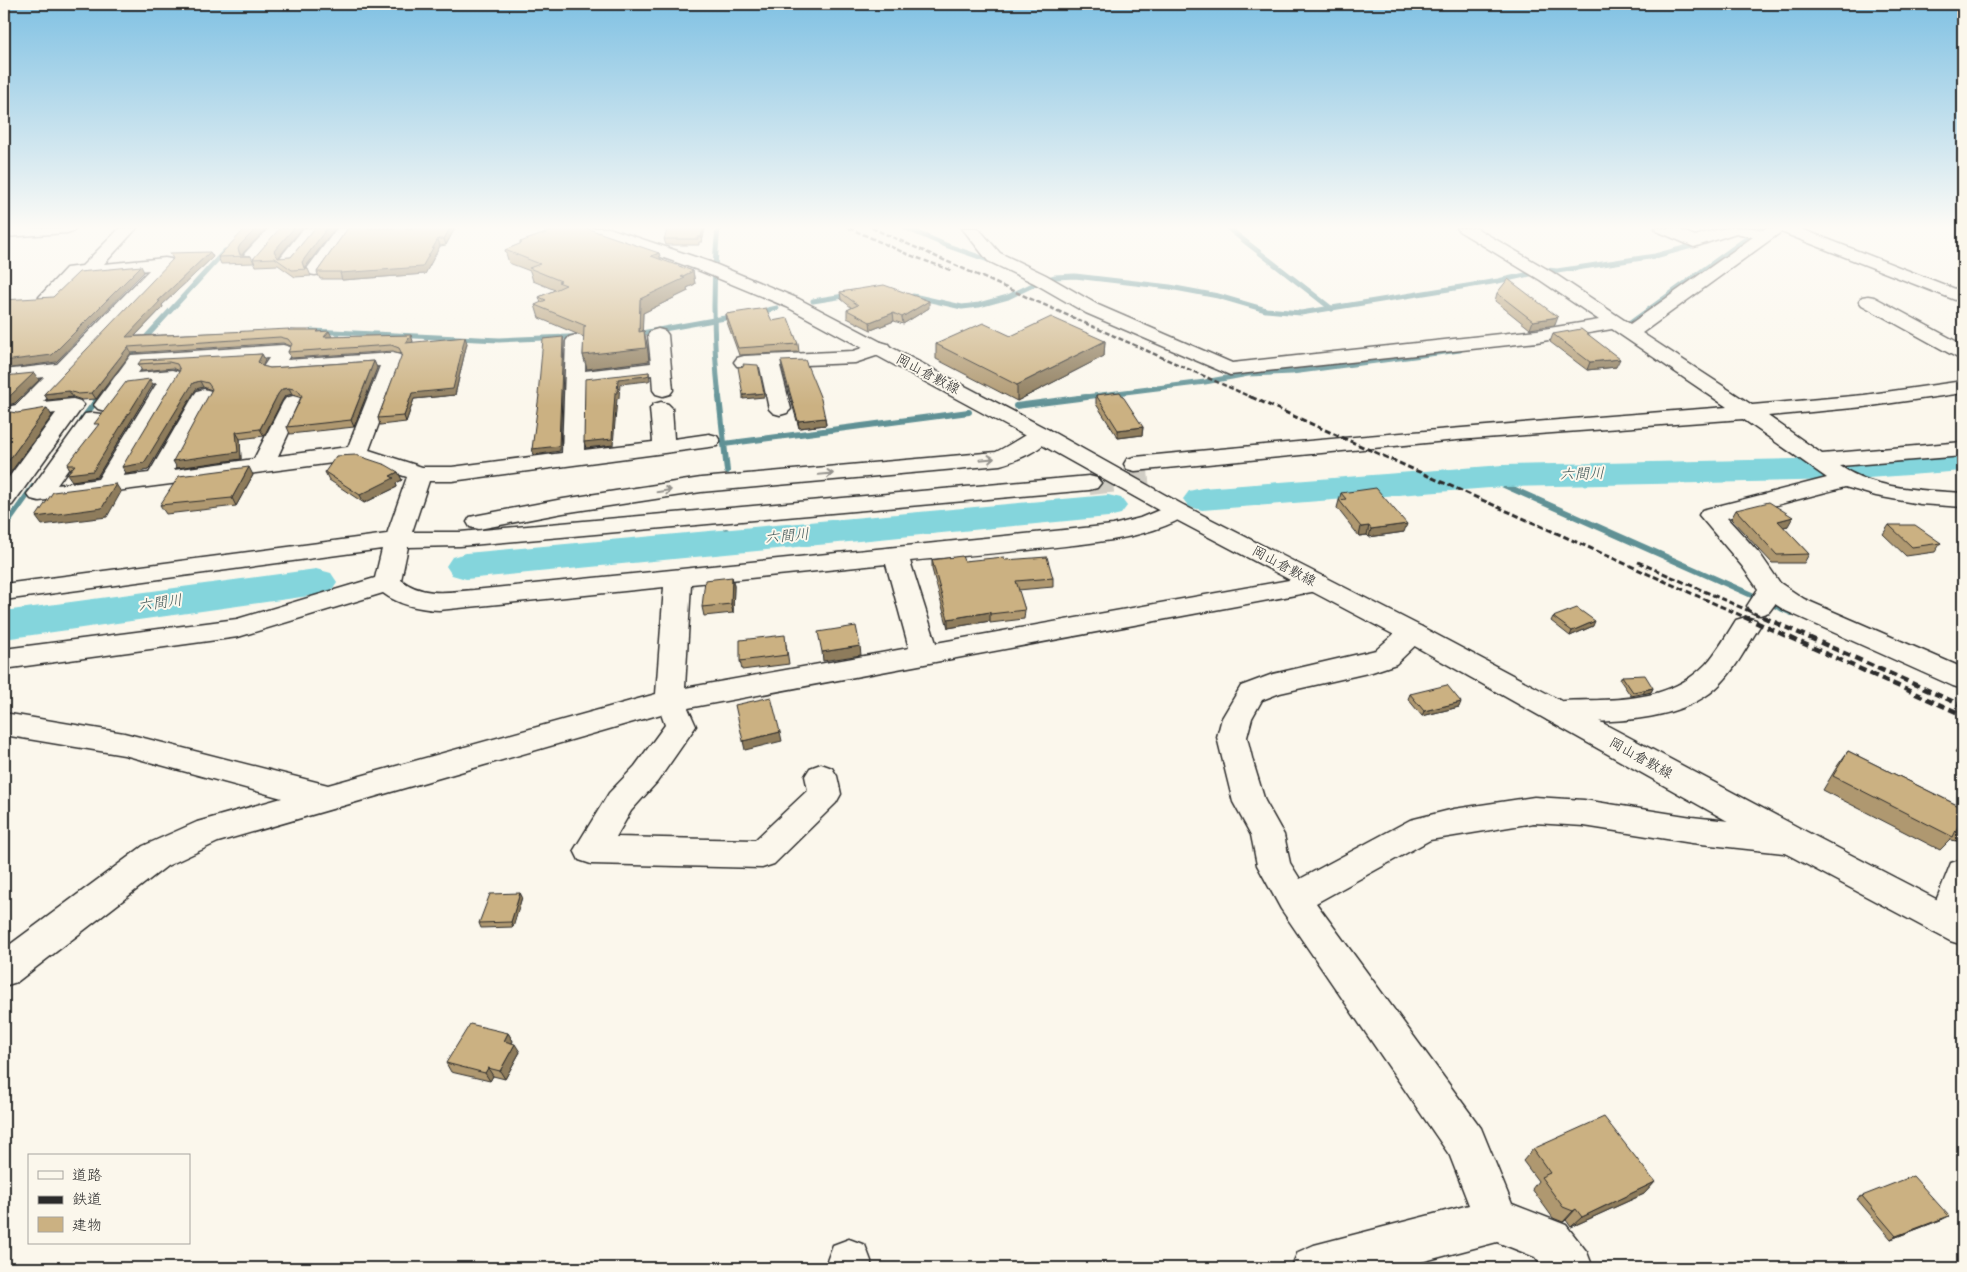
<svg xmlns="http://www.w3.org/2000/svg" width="1967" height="1272" font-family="'Balsamiq Sans','Klee One',sans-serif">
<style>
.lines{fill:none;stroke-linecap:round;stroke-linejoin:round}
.stream-far1{stroke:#609195;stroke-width:5}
.stream{stroke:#609195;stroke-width:6}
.river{fill:#84d5dc;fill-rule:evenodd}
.minor-tunnel{stroke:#d1cec5;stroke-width:24;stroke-dasharray:24 12;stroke-linecap:butt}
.minor-casing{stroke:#2b2b2b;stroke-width:3}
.major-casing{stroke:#2b2b2b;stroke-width:3}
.minor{fill:#fbf7ec;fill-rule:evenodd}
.major{fill:#fbf7ec;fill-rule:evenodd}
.rail-far2{stroke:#2b2b2b;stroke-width:2.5;stroke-dasharray:5 2.5;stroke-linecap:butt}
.rail-far1{stroke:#2b2b2b;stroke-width:3;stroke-dasharray:6 3;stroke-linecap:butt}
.rail{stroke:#2b2b2b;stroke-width:4.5;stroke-dasharray:8 4.5;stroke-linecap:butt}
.wall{fill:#af9870;stroke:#2b2b2b}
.shaded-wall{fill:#8e7c5b;stroke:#2b2b2b}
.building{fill:#cbb182;stroke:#2b2b2b}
.oneway{stroke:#93918c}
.labels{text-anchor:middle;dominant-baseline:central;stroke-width:4;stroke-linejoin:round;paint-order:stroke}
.street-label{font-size:14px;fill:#2b2b2b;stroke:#fbf7ec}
.water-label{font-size:15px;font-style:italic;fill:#415657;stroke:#fbf7ec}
</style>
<rect width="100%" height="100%" fill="#fbf7ec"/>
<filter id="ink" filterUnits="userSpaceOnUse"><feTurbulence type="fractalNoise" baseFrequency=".02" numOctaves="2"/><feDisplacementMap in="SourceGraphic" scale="10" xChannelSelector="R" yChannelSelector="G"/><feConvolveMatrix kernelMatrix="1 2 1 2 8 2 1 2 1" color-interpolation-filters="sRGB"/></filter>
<g filter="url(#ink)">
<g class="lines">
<!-- stream-far1 -->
<g class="stream-far1">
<path d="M 718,228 C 712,285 713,341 719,398"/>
<polyline points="906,228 948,246 994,262"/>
<polyline points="1228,228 1332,309"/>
<polyline points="913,296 962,307 979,305 1008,297 1039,282 1055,277 1075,276 1170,287 1218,296 1266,310 1301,313 1498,281 1548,270 1557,271 1655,256 1699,244"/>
<polyline points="813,301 850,295"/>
<polyline points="759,312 777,308"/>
<polyline points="1620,327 1629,324 1761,228"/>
<polyline points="312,331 499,340 592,336"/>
<polyline points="636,334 736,316"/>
<polyline points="98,398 137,347 225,251"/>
<polyline points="1077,398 1205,382 1248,374 1292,372 1460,350"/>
</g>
<!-- stream -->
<g class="stream">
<polyline points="719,397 727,471"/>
<polyline points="1016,406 1087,397"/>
<polyline points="81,421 99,397"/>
<polyline points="724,444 969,412"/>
<polyline points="1486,477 1792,613"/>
<polyline points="4,528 33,487"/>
<polyline points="726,531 726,542"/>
</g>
<!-- river -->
<g class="river">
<polygon points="1963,449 1963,471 1841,480 1503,487 1202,510 1189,507 1183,499 1189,491 1202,488 1503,465 1841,458"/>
<polygon points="1108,495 1121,498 1127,506 1121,514 1108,517 466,579 452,575 446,566 452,557 466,553"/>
<polygon points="316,569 331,573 337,582 331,591 316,595 4,639 4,611"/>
</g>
<!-- minor-tunnel -->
<polyline class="minor-tunnel" points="1089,483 1156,476"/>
<!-- minor casing -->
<g class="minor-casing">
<g id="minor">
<polygon points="4,228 75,228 73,231 67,233 4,237"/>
<path d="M 120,228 L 137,228 L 104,264 L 165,258 L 171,259 L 174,263 L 43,402 L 73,399 L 80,401 L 84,405 L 12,505 L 4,507 L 4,484 L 56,413 L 22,418 L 7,417 L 4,412 L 7,407 L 16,405 L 44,377 L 4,382 L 4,370 L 57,364 L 149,270 L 77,277 C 67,287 57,305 42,301 L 39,297 L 66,268 L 82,266 Z"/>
<polygon points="269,228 286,228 257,261 245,261 243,257 245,253"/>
<polygon points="304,228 320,228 293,263 281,263 279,259"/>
<polygon points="337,228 353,228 321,274 315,275 309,274 306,270"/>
<path d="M 962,228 L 978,228 L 1000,253 L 1046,275 L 1098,305 L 1232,363 L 1537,330 L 1599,320 L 1540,280 L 1459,231 L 1457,228 L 1476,228 L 1552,272 L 1630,324 L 1753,237 L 1736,233 L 1694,247 L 1657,231 L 1655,228 L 1676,228 L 1695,236 C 1717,229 1739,224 1763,230 L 1766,228 L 1799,228 L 1963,292 L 1963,303 L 1781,232 L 1642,333 L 1752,405 L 1864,395 L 1963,381 L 1963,393 L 1864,407 L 1768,416 L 1822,454 L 1963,442 L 1963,456 L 1840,466 C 1874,490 1923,490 1963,493 L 1963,507 L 1920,504 L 1876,496 L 1845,487 L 1727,518 L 1760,554 L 1780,583 L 1804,599 L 1963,668 L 1963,689 L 1953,686 L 1786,611 L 1775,604 L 1769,612 L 1760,615 L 1751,612 L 1747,606 L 1758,589 L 1742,566 L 1699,515 L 1702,510 L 1827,478 L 1743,419 L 1457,440 L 1135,471 L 1127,469 L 1124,464 L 1127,459 L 1135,457 C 1332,438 1529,422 1727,407 L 1612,329 L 1537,342 L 1230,375 L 1086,313 L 1034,283 L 988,261 Z"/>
<polygon points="1868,296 1874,297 1963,345 1963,359 1956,357 1862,305 1859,301 1862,297"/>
<path d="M 658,329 L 665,331 L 668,335 L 673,390 L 670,394 L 663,396 L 656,394 L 653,390 L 652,375 L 585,383 L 584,450 L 653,442 L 650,408 L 654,404 L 661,402 L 668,404 L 672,408 L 674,439 L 709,434 L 717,436 L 720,441 L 717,446 L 452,481 L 429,481 L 412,532 L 460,532 L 1089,476 L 1097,478 L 1101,483 L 1097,488 L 1089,490 L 460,546 L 408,547 L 401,580 C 423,597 448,592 474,590 L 1113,525 L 1140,518 L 1169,506 L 1177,504 L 1185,506 L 1189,511 C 1179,526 1130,537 1112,540 C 1045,550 977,554 910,561 L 936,643 L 1317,575 L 1326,577 L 1330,583 L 1326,589 L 1317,591 L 688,708 L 696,726 L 657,782 L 631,811 L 616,837 L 755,840 L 808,790 L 805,776 L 810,768 L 821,764 L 832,768 L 837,776 L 841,794 L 836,803 L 774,864 L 762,868 L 591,864 L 579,860 L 574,850 L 609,793 L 635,766 L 665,725 L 661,714 L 218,842 L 167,866 L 17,982 L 4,986 L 4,949 L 143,846 L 197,822 L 282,798 L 124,755 L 4,735 L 4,713 L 124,733 L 328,785 L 656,694 L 664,587 L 439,610 C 419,609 399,605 383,593 L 238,637 L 4,669 L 4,649 L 237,619 L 375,578 L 382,549 L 4,600 L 4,584 L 387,534 L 407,477 L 356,460 L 39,501 L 31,499 L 27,494 L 31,489 L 85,414 L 93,413 L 101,414 L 104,419 L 57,485 L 98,479 L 157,383 L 129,386 L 112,409 L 105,411 L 98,409 L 94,405 L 131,355 L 283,345 L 290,347 L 293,351 L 287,360 L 393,353 L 400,355 L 403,359 L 369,450 L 422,467 L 452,467 L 562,453 L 566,341 L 569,337 L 576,335 L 583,337 L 586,341 L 585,371 L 651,363 L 648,335 L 651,331 ZM 269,358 L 263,367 L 266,371 L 273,373 L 380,366 L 348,447 L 278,456 L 303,402 L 300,398 L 293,396 L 286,398 L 283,402 L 254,459 L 174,470 L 214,395 L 211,391 L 204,389 L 197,391 L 194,395 L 149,473 L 123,476 L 182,376 L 179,372 L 172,370 L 138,373 L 144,365 ZM 886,564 L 909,648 L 685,688 L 691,584 Z"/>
<polygon points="881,342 888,344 891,348 888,352 855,363 780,366 791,409 787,413 780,415 773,413 769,409 760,367 737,366 734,362 737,358 744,356 853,351"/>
<path d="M 1041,428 L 1049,430 L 1052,435 C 1041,451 1018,460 1000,465 L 701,492 L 563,513 L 479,529 L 470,527 L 467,522 L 470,517 L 479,515 L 563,499 L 701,478 L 996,452 C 1011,445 1027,432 1041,428 Z"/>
<path d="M 1746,617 L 1756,620 L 1760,626 C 1745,649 1732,677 1710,693 C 1675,718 1629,721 1588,722 C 1574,722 1560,724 1547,720 L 1542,712 L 1547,704 C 1564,699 1582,701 1600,700 C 1639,699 1677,694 1706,664 C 1718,651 1727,634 1736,620 Z"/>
<polygon points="1412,624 1422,627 1426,633 1422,639 1396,664 1372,672 1280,693 1262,700 1252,718 1247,737 1253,762 1265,801 1284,835 1290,863 1300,879 1410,820 1454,809 1534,797 1584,800 1692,817 1793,828 1805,832 1810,841 1805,850 1793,854 1692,843 1584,826 1534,823 1430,840 1316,903 1481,1128 1512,1204 1566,1225 1587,1252 1593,1268 1543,1268 1535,1257 1497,1242 1398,1268 1291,1268 1298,1252 1314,1245 1469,1205 1450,1156 1281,909 1257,865 1251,835 1233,802 1217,737 1222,718 1241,686 1273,674 1376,650 1402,627"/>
<polygon points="1963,859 1963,922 1959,932 1946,936 1933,932 1928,921 1951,863"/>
<polygon points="849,1239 865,1245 871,1261 871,1268 827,1268 827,1261 833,1245"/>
</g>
</g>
<!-- major casing -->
<g class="major-casing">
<polygon id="major" points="586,228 609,228 710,262 799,299 1049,430 1185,506 1422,627 1807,832 1963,913 1963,945 1950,941 1783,852 1402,639 1169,516 1033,440 787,307 698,270 588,231"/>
</g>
<!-- minor -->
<use href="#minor" class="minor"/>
<!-- major -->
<use href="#major" class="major"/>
<!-- rail-far2 -->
<g class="rail-far2">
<polyline points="849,228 907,254 953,271"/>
<polyline points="872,228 1253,398"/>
</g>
<!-- rail-far1 -->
<g class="rail-far1">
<polyline points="1251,397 1747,618"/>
<polyline points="1638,562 1765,618"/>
</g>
<!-- rail -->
<g class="rail">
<polyline points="1744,617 1963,715"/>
<polyline points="1763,617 1963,706"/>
</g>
</g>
<!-- wall -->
<g class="wall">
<polygon points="302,228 278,258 291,257 315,228 335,228 305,268 308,269 311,276 295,277 278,265 256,266 253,259"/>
<polygon points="348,228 455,228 446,245 440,246 425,274 342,280 342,279 320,279 317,272"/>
<polygon points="705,228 702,242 699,242 699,245 666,245 664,239"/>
<polygon points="520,242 659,253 661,260 693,271 695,284 687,288 688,291 643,313 642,331 644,331 647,345 649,361 587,369 583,355 584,337 539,318 535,305 541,303 539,297 555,290 533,281 530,271 509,263 505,250 520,244"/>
<polygon points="210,252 213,257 162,305 163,307 135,336 289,330 320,332 332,337 413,341 412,343 467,343 455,395 414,399 406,422 380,425 378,418 402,355 402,354 393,351 291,358 288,352 291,346 283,343 131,353 96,399 82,400 73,397 48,400 44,394"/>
<polygon points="244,252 242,255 251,256 254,263 221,264 218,257"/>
<polygon points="840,292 929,308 903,324 894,321 871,330 847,318 847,310 852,308 841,299"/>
<polygon points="1497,293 1555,325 1530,329 1495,301"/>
<polygon points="726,314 772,321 798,344 799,352 739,355 727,322"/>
<polygon points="1553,334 1616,367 1587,370 1550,342"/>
<polygon points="1011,336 1105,341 1104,356 1017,401 936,359 936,344"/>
<polygon points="262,354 265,360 262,366 270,368 374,361 377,368 354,427 290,434 287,427 301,397 292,394 285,396 282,401 264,436 240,439 241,459 177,468 212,390 203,387 196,389 148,470 127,474 180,371 173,368 142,371 138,364"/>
<polygon points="781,361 825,418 826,425 799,428 782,368"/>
<polygon points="150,379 153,385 97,477 72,481 70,470 67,465"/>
<polygon points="1096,395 1143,427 1142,435 1118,438 1096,404"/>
<polygon points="325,472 398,472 402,480 396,483 397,487 364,503 329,480"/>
<polygon points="253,475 236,506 166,514 160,505"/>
<polygon points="1341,493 1404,532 1369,537 1367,535 1359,536 1337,508"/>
<polygon points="1736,510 1788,526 1783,527 1809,554 1804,563 1772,563 1731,519"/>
<polygon points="1889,525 1941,543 1935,552 1906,556 1883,534"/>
<polygon points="932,560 964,561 1005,560 1053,578 1053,587 1018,590 1025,610 1024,619 990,623 990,621 948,628 932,569"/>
<polygon points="732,577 734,586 733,613 704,616 702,607"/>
<polygon points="1553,617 1593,626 1570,636 1551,621"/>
<polygon points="786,644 789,664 742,670 740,661"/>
<polygon points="1622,676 1653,688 1651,692 1631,696 1620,680"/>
<polygon points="1410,694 1459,707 1422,716 1408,699"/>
<polygon points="1963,739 1963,756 1955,752"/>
<polygon points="1848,751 1963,808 1963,835 1957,841 1950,840 1940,850 1823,790 1838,765"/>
<polygon points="520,893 522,897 513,927 481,928 479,923"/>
<polygon points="508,1033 513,1041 512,1043 520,1052 505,1079 493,1076 490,1081 451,1072 446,1063"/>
<polygon points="1533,1149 1655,1182 1644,1194 1571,1227 1566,1220 1563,1222 1553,1218 1532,1189 1538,1181 1523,1161"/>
<polygon points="1862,1196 1943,1219 1891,1239 1857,1199"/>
</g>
<!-- shaded-wall -->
<g class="shaded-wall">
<polygon points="257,228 267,228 244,252 241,256 238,249 240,245"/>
<polygon points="294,228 302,228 278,258 274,251"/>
<polygon points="327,228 335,228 304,269 302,262"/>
<polygon points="450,228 455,228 446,245 444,239"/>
<polygon points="703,228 705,228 702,242 701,237"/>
<polygon points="438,239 440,246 425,274 342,280 340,273"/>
<polygon points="210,252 213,257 162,305 163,307 129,342 126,337 158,301"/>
<polygon points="659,253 662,265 651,256"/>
<polygon points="141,266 144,272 56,362 4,369 4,361"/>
<polygon points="693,271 695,284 687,288 688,291 643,313 642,345 639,332 640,299 681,277"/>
<polygon points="929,301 929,308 903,324 902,317"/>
<polygon points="893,313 894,321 871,330 870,322"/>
<polygon points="1558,317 1555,325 1530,329 1533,321"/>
<polygon points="329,331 332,337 324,337"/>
<polygon points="644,331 647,345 649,361 587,369 583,355"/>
<polygon points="411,335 413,341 408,349 406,343"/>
<polygon points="465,337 467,343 455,395 414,399 406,422 404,416 412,393"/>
<polygon points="563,337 564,342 560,451 534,455 532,449"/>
<polygon points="1105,341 1104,356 1017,401 1017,385"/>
<polygon points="128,347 131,353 96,399 92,393"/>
<polygon points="262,354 265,360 262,368 258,362"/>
<polygon points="1620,359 1616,367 1587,370 1590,362"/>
<polygon points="374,361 377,368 354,427 351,420"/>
<polygon points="649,372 650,380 648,381 620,384 619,398 617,399 613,445 586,448 584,442 615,393 618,379"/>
<polygon points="34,373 39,380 15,403 5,406 4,410 4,398"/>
<polygon points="150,379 153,385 97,477 72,481 67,474"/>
<polygon points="200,381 203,387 196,389 148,470 127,474 122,467 193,383"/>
<polygon points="289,388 292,394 285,396 282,401 264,436 260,429 278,394 282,389"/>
<polygon points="69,391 73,397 48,400 44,394"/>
<polygon points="764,393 764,397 743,399 743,395"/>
<polygon points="47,408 52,416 4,481 4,467"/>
<polygon points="825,418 826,425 799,428 798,421"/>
<polygon points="1143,427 1142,435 1118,438 1118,430"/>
<polygon points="236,432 240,439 241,459 177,468 173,461"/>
<polygon points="249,467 253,475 236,506 232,498"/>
<polygon points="398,472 402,480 396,483 397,487 364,503 360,495 390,476"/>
<polygon points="116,484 121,492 107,517 42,525 36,517"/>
<polygon points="1793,517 1788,526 1772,530 1778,521"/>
<polygon points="1407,524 1404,532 1369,537 1371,529"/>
<polygon points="1369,526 1367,535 1359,536 1361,527"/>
<polygon points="732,577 734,586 733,613 731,604"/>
<polygon points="990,612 990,621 948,628 948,619"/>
<polygon points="1595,621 1593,626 1570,636 1572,631"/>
<polygon points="860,646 861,655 823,661 822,652"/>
<polygon points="1653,688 1651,692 1643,694 1645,690"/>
<polygon points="1461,702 1459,707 1422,716 1424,711"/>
<polygon points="780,732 782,741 745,750 743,741"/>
<polygon points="520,893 522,897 513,927 511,922"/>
<polygon points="508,1033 513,1041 508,1049 504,1041"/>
<polygon points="515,1044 520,1052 505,1079 500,1071"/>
<polygon points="488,1068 493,1076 490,1081 485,1073"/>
<polygon points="1655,1182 1644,1194 1571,1227 1582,1217"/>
<polygon points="1576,1209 1566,1220 1563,1222 1573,1211"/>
<polygon points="1949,1216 1943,1219 1891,1239 1896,1236"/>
</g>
<!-- building -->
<g class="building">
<polygon points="246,228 257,228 240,245 238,249 240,255 251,256 218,257"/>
<polygon points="280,228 294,228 274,251 278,258 291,257 315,228 327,228 302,262 304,268 308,269 292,270 275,258 253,259"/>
<polygon points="348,228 450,228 444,239 438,239 422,267 340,273 341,272 317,272"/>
<polygon points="560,228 586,228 659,253 651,256 693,271 681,277 685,278 640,299 639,332 644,331 646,348 583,355 584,326 586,326 535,305 546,300 539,297 566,285 558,282 561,281 529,268 540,264 505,250 522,243 520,242"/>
<polygon points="668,228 703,228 701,237 698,237 698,239 664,239"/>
<polygon points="210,252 158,301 160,301 126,337 289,329 288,330 319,330 317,332 329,331 324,337 411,335 406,343 465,337 453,389 412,393 404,416 378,418 402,354 399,348 391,345 288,352 292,344 288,339 280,337 128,347 92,393 78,394 69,391 44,394 173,259 170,253"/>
<polygon points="141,266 52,355 4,361 4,300 53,297 79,272"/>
<polygon points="1508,279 1558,317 1533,321 1497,293"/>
<polygon points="884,285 929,301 902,317 893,313 870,322 847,310 858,305 840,292"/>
<polygon points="766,308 772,321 788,318 798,344 738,348 726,314"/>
<polygon points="1051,317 1105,341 1017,385 936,344 983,323 1011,336"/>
<polygon points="1581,329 1620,359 1590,362 1553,334"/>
<polygon points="563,337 559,446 532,449 539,395 538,395 543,339"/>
<polygon points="262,354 258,362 262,366 270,368 374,361 351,420 287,427 302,396 298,390 289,388 282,389 278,394 260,429 236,432 238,452 173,461 212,389 208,383 200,381 193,383 144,463 122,467 180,370 177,364 169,362 138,364 141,360"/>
<polygon points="805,360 821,399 825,418 798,421 781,361"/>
<polygon points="743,364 758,365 764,393 743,395 738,367 744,366"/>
<polygon points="649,372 649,375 646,376 618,379 617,393 615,393 612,439 584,442 585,379"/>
<polygon points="34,373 10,396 4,398 4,376"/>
<polygon points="150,379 93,471 67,474 75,465 67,465 99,424 94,424 126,382"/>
<polygon points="1120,392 1143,427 1118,430 1096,395"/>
<polygon points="47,408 4,467 4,411 17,413"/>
<polygon points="356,455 386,465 398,472 390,476 394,478 360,495 325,472 336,456"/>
<polygon points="249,467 232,498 160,505 179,476"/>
<polygon points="116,484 102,508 36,517 53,492"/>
<polygon points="1376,488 1407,524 1371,529 1369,526 1361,527 1339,500 1346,499 1341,493"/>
<polygon points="1769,502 1793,517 1778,521 1809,554 1777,555 1736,510"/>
<polygon points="1889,525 1915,525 1941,543 1912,547"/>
<polygon points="962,556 964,561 1004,557 1005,560 1047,557 1053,578 1016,581 1025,610 990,614 990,612 948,619 932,560"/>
<polygon points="732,577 731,604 702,607 705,580"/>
<polygon points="1577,608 1595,621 1572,631 1553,617"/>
<polygon points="856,626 860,646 822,652 818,632"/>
<polygon points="785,635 787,655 740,661 740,640"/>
<polygon points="1645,675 1653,688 1633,692 1622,676"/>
<polygon points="1447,685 1461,702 1424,711 1410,694"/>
<polygon points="771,697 780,732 743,741 735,705"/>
<polygon points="1848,751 1963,808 1963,827 1958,826 1953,837 1833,776"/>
<polygon points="520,893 511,922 479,923 490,894"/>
<polygon points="470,1024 508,1033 504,1041 515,1044 500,1071 488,1068 485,1073 446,1063"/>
<polygon points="1604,1117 1655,1182 1582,1217 1576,1209 1573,1211 1563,1207 1541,1177 1550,1173 1533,1149"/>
<polygon points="1913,1176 1949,1216 1896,1236 1862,1196"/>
</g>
<!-- one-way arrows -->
<defs><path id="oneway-shaft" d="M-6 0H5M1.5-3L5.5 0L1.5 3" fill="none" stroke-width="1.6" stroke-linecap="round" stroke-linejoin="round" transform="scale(1.25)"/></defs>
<g class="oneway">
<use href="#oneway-shaft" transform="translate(987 459) rotate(-5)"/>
<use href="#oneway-shaft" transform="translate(826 474) rotate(-5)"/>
<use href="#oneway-shaft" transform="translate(664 491) rotate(-9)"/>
</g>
</g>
<!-- sky -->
<linearGradient id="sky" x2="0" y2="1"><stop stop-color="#80c1e3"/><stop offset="0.56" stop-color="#fdfbf6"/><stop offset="1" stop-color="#fdfbf6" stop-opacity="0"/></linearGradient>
<rect width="1967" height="406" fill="url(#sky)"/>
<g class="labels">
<!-- street labels -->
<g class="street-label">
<text transform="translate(928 374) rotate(28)">岡山倉敷線</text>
<text transform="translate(1284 566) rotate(28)">岡山倉敷線</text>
<text transform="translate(1641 758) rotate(29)">岡山倉敷線</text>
</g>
<!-- water labels -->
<g class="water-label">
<text transform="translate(1582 474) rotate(-1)">六間川</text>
<text transform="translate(787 536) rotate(-5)">六間川</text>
<text transform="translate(160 603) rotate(-8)">六間川</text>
</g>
</g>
<!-- margin -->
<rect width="1967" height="1272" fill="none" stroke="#fbf7ec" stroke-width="20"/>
<rect x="10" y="10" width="1947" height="1252" fill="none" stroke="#2b2b2b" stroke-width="2" filter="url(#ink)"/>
<!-- legend -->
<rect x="28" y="1154" width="162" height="90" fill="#fbf7ec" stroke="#a8a59f"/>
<rect x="38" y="1171" width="25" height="8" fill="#fbf7ec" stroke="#a8a59f"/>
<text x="72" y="1180" font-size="15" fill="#2b2b2b">道路</text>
<rect x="38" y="1196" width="25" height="8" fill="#2b2b2b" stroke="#a8a59f"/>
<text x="72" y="1204" font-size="15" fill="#2b2b2b">鉄道</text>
<rect x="38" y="1217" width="25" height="15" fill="#cbb182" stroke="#a8a59f"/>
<text x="72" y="1230" font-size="15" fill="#2b2b2b">建物</text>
</svg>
